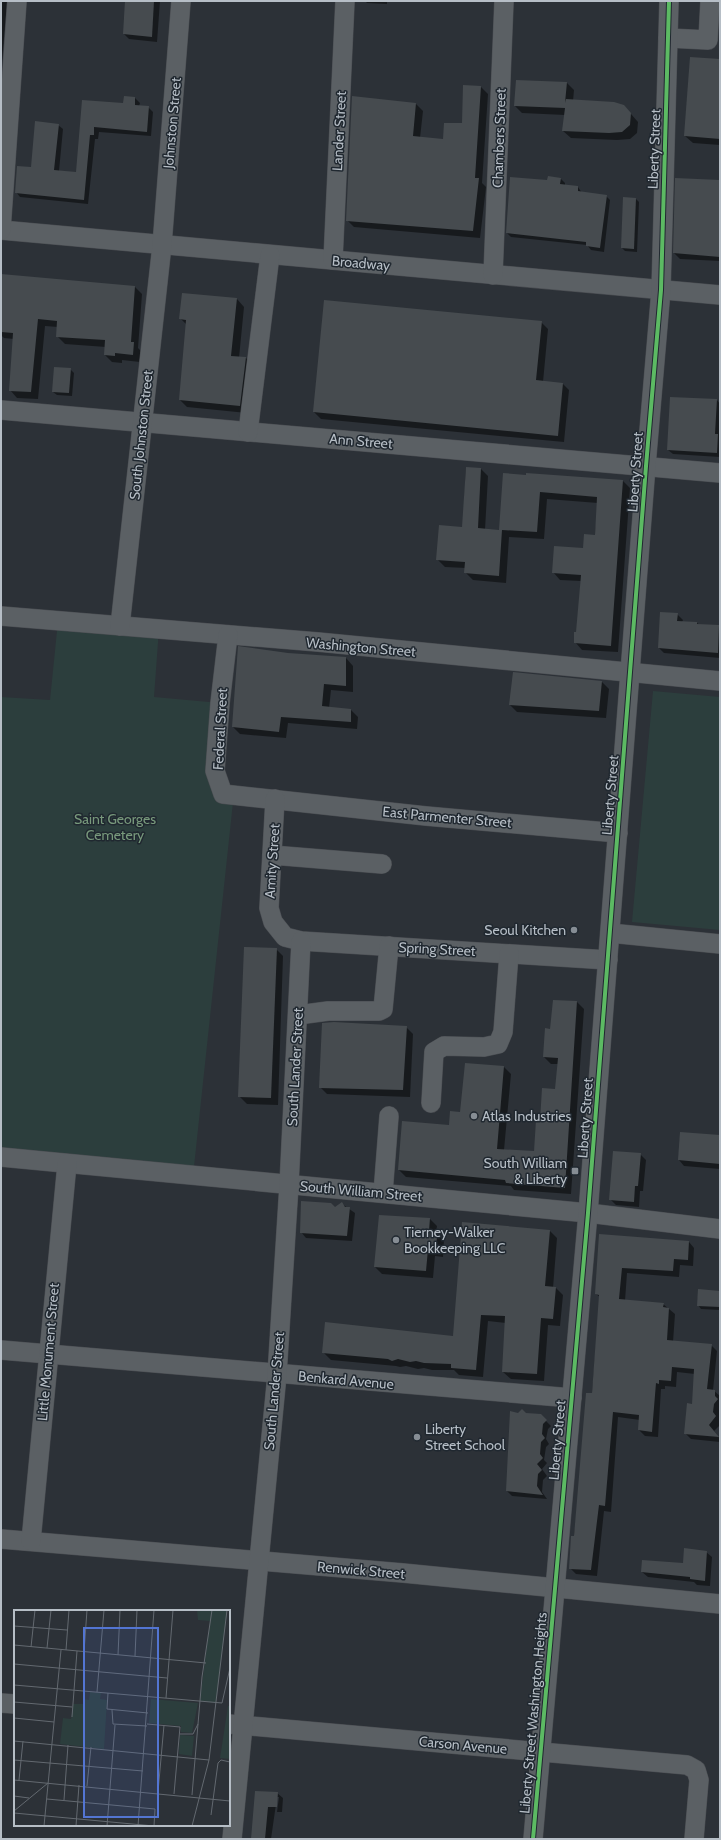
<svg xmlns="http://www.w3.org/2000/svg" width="721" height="1840" font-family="Cabin,sans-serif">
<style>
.green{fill:#2c3e3d}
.shadow{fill:#0007}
.building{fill:#464b4f}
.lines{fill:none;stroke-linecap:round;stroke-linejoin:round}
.minor-casing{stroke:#4a4d52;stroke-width:20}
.minor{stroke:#5b6064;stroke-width:19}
.cycleway-casing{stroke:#202830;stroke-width:6}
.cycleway{stroke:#5cba63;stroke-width:4}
.poi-dot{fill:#868d94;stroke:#202830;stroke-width:1.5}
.labels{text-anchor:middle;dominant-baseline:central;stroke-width:3;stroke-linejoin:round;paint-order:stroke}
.street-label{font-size:14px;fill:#b6bec6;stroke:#202830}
.park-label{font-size:14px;fill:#78997c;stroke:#202830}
.poi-label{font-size:14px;fill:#b6bec6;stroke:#202830;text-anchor:start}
.inset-road{fill:none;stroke:#636970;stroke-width:1}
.view{fill:#5375d2;fill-opacity:0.15;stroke:#5375d2;stroke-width:2}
.inset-edge{fill:none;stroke:#b6bec6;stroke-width:2}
</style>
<rect width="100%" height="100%" fill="#2c3137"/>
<!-- green -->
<g class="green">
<polygon points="58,621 159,629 154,697 220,703 215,771 234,793 193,1176 1,1157 1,697 50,700"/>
<polygon points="653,691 720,697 720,930 632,922"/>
</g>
<!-- shadow -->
<g class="shadow">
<polygon points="1,1 7,1 1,74"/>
<polygon points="126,1 160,1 157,42 129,39 124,34"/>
<polygon points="365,1 387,1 387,4 367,3"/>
<polygon points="720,60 720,145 693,143 685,136"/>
<polygon points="517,81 567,83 574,90 573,101 624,106 638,122 637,133 630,139 617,140 571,138 563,131 565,115 522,113 515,106"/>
<polygon points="481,87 488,94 482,183 486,187 480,238 354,227 347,220 415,103 423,111 420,138 444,140 463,124"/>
<polygon points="135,98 140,103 139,106 148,107 153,112 151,136 99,132 98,139 95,139 88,204 20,197 16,192 58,125 63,129 59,171 77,173 83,101 124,104"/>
<polygon points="561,179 565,183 565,186 578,187 582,193 606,196 610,200 604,252 591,250 587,245 511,237 507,233 548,181"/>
<polygon points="720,181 720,261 680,259 674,253"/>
<polygon points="636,199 639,202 637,252 625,251 622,248"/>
<polygon points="1,275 135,287 142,294 138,348 141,351 140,362 122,360 122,363 112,362 105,355 106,347 65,344 57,336 58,327 45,326 38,399 17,398 10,390 14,339 4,338 1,335"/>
<polygon points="237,299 244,307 239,358 246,358 253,366 247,413 187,407 180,400 187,325 180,318"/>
<polygon points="541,322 548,329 543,382 563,384 569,390 564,442 321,419 314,412"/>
<polygon points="70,369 74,373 72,396 57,395 53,392"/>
<polygon points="717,400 720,404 720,457 673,454 668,450"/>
<polygon points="466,468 481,469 488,476 485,530 500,531 504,475 623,481 630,488 618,652 582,650 575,642 577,633 581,581 560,580 553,572 584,549 595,536 598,503 547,499 544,539 509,537 506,583 473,580 466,573 466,568 445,567 438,560 463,528"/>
<polygon points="677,614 683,620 682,622 697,623 700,625 720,627 720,658 664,653 659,648"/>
<polygon points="287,654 346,658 353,666 353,692 331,690 329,708 351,710 358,717 357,729 288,723 286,738 240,734 233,727"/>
<polygon points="514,673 602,682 609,689 606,718 517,712 510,705"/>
<polygon points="276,949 283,956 278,1105 247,1104 239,1096"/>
<polygon points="554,1001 577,1002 584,1009 571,1194 514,1190 511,1186 406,1177 399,1170 450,1126 504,1067 511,1074 504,1150 534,1152 541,1122 556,1090 558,1064 551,1064 544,1057 551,1030"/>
<polygon points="406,1027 413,1034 410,1097 327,1094 320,1087"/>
<polygon points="720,1136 720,1169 684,1166 679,1160"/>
<polygon points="640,1154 646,1160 643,1191 640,1191 639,1207 616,1205 610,1199"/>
<polygon points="342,1204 355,1213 352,1241 306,1238 301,1232"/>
<polygon points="430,1219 437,1226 436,1233 444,1240 443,1257 435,1256 433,1278 382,1274 375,1267"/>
<polygon points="550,1231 557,1238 553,1288 556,1288 563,1295 560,1326 548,1325 544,1381 511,1379 503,1372 506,1323 488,1321 483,1377 459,1375 454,1370 432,1370 424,1368 418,1369 406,1366 400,1367 396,1366 331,1360 324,1353 454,1337"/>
<polygon points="600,1235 689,1242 694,1248 693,1266 680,1265 679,1277 627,1273 625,1301 663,1304 675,1314 673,1342 711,1345 717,1351 713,1390 720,1396 720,1425 714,1431 720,1439 720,1442 691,1439 685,1433 693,1405 695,1374 677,1372 676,1387 665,1386 665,1389 661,1389 658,1437 645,1436 639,1430 640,1420 618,1417 611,1512 604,1511 597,1576 576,1574 570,1568 592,1394 600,1297 596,1294"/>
<polygon points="720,1292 720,1310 701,1309 698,1305"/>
<polygon points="526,1414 546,1421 551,1426 548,1429 546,1439 549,1444 546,1447 544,1460 547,1463 542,1469 547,1476 543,1480 542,1492 547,1499 512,1496 507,1491"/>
<polygon points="706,1552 712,1557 710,1586 697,1585 694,1582 648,1577 642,1572 684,1564"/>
<polygon points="256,1792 277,1793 283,1798 282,1812 277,1812 279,1797 277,1797 271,1839 252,1839"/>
</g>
<!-- building -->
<g class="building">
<polygon points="125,1 154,1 152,37 123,34"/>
<polygon points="690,57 720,59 720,139 684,136"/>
<polygon points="516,80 567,82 565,103 566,99 614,102 624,105 631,113 630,125 622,132 609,133 562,131 565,108 514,106"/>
<polygon points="463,85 481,86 475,178 479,178 473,231 346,221 352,96 416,103 413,136 443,139 444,123 462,123"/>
<polygon points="124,96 135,97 135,105 149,106 147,132 94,127 94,135 90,135 84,200 15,193 17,166 31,167 35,121 59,124 54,170 76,172 82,100 123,103"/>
<polygon points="548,176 561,178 560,184 578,186 578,191 607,195 600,248 586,246 586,242 506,233 510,177 547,180"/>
<polygon points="675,178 720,180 720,257 673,253"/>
<polygon points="623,197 636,198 634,249 621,248"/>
<polygon points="1,274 135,286 131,342 134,342 133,355 115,353 115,356 104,355 105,340 56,337 57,321 38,319 31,392 9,391 13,333 1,332"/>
<polygon points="182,293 237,298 231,356 246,357 240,406 179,400 186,320 179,319"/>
<polygon points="324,300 542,321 536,380 563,383 558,436 313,412"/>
<polygon points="54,367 71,368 69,393 52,392"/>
<polygon points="670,397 717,399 715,434 718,434 717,453 667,450"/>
<polygon points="466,467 481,468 478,528 499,530 503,473 526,475 526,473 623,480 611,646 574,643 574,632 576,632 581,575 552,573 554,546 583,548 584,534 595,535 597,497 540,492 537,532 502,530 499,576 464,573 465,562 436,560 439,525 462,527"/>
<polygon points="660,612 678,613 677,621 697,622 697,624 719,625 718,653 658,648"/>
<polygon points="238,646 288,653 346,657 346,686 324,684 322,706 351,709 351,722 281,717 279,732 232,727"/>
<polygon points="513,672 602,681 599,711 509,705"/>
<polygon points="244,947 277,948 271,1098 238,1097"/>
<polygon points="553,1000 577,1001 565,1188 506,1183 505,1180 398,1170 402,1121 449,1125 450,1111 460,1112 465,1063 504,1066 497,1149 534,1151 536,1120 540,1121 542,1088 555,1089 558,1058 543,1057 545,1028 550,1029"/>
<polygon points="334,1022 407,1026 403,1090 319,1088 322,1023"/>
<polygon points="680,1132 720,1135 720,1164 678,1160"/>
<polygon points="613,1151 641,1153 638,1186 635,1186 634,1202 609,1200"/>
<polygon points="301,1201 331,1203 335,1207 342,1202 345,1207 350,1207 347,1236 300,1233"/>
<polygon points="379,1215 430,1218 429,1231 438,1232 435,1250 428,1249 426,1271 374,1267"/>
<polygon points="462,1222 550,1230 545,1286 556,1287 553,1319 541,1318 537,1374 502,1372 505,1316 481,1315 476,1370 451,1368 451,1364 424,1363 416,1361 410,1362 398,1359 392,1361 388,1359 322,1353 325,1322 453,1336"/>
<polygon points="599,1234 689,1241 688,1260 674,1259 673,1271 622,1268 619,1299 664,1303 663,1307 669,1308 667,1340 712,1344 707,1389 715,1390 715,1396 718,1399 714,1404 713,1412 716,1416 709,1425 719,1437 684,1434 687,1403 692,1404 694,1369 672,1367 671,1381 659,1380 659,1384 656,1383 652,1432 638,1430 639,1415 613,1412 605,1506 599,1505 591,1570 569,1569 571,1536 574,1536 586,1393 592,1393 599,1295 595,1294"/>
<polygon points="698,1289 720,1291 720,1307 697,1306"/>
<polygon points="522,1409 526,1413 541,1414 547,1420 543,1424 542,1434 545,1438 541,1442 540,1454 543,1458 537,1464 542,1470 538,1474 537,1486 543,1495 506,1491 510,1411 518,1413"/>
<polygon points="684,1548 707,1551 705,1581 690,1579 690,1577 641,1572 642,1560 683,1563"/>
<polygon points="255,1791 278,1792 277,1807 268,1807 265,1839 251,1839"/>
</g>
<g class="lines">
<!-- minor casing -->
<g class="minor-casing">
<g id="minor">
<polyline points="668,38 708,40 710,1"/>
<polyline points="1,230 720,295"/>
<polyline points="1,230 17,1"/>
<polyline points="333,260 345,1"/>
<polyline points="493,275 504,1"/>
<polyline points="1,410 720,473"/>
<polyline points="248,432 270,255"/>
<polyline points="1,616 318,642 720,681"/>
<polyline points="120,626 162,245 181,1"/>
<polyline points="228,635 220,703 215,771 223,794 426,816 618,833"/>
<polyline points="275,799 269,908 273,922 285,937 301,941 608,960"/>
<polyline points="272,855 382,864"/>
<polyline points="610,933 720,944"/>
<polyline points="298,1015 328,1011 379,1011 383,1009 389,946"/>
<polyline points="431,1103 434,1052 444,1046 484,1047 498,1044 503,1032 509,954"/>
<polyline points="1,1157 588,1213 720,1229"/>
<polyline points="383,1193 389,1116"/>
<polyline points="1,1350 572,1398"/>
<polyline points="1,1539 403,1573 720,1604"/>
<polyline points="31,1541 67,1164"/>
<polyline points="1,1703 15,1704"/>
<polyline points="229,1724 687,1765 696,1770 699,1780 694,1839"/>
<polyline points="232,1839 277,1375 289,1185 301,941"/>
<polyline points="533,1839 588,1213 646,466 661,290 669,1"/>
</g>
</g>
<!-- minor -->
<use href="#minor" class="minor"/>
<!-- cycleway casing -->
<g class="cycleway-casing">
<polyline id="cycleway" points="533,1839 588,1213 646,466 661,290 669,1"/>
</g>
<!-- cycleway -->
<use href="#cycleway" class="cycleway"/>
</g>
<!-- markers -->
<g class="poi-dot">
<circle cx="574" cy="930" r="4"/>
<circle cx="474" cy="1116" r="4"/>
<rect x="571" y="1167" width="8" height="8" rx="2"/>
<circle cx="396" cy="1240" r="4"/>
<circle cx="417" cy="1437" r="4"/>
</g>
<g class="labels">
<!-- street labels -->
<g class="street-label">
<text transform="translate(172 123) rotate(-85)">Johnston Street</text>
<text transform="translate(339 131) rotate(-87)">Lander Street</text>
<text transform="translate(499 138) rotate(-88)">Chambers Street</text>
<text transform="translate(654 149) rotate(-88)">Liberty Street</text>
<text transform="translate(361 263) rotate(5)">Broadway</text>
<text transform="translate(141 435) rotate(-84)">South Johnston Street</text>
<text transform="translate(361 441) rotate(5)">Ann Street</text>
<text transform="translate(635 472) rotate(-86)">Liberty Street</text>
<text transform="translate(361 647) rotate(5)">Washington Street</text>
<text transform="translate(220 729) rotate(-87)">Federal Street</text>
<text transform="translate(610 795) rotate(-85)">Liberty Street</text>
<text transform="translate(447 817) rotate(5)">East Parmenter Street</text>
<text transform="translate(272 861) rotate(-86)">Amity Street</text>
<text transform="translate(437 949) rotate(3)">Spring Street</text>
<text transform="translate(295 1067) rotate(-87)">South Lander Street</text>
<text transform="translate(585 1118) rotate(-86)">Liberty Street</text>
<text transform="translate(361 1191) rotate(5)">South William Street</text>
<text transform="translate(48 1352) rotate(-85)">Little Monument Street</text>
<text transform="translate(346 1380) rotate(5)">Benkard Avenue</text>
<text transform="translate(274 1391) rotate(-85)">South Lander Street</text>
<text transform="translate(557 1440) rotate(-85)">Liberty Street</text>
<text transform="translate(361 1570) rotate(5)">Renwick Street</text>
<text transform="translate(533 1713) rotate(-85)">Liberty Street Washington Heights</text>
<text transform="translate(463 1745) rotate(5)">Carson Avenue</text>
</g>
<!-- park labels -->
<g class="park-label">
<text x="115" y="819">Saint Georges<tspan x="115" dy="16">Cemetery</tspan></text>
</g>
<!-- poi labels -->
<g class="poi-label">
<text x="566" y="930" text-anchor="end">Seoul Kitchen</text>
<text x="482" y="1116">Atlas Industries</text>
<text x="567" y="1163" text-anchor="end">South William<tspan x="567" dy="16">&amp; Liberty</tspan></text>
<text x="404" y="1232">Tierney-Walker<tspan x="404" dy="16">Bookkeeping LLC</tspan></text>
<text x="425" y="1429">Liberty<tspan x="425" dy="16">Street School</tspan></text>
</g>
</g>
<!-- overview -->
<g transform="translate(14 1610)">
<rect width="216" height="216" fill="#2c3137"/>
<path d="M 183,0 L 213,0 L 202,93 L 186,91 L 196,11 L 184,10 ZM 76,82 L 87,83 L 86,89 L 93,90 L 90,139 L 46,134 L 49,108 L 57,109 L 59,94 L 69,94 L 69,89 L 75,90 ZM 137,89 L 184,93 L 178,123 L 167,122 L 167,116 L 135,113 ZM 214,96 L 216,96 L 216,149 L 206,148 ZM 166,125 L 180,126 L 178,146 L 165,144 Z" fill="#2c3e3d"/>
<path class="inset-road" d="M 0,16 L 53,20M 0,35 L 192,53M 17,37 L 21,0M 33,38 L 37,0M 52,40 L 55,0M 70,42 L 73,0M 104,45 L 106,0M 121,46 L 123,0M 0,54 L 153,68M 0,75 L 208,93 L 216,58M 83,82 L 90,0M 94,83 L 93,99 L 134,103M 152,88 L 159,0M 0,92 L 58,97M 98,100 L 99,114 L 133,116M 58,107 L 63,41M 0,108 L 40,112M 133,114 L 166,117 L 160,184M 166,124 L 179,124 L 184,114M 0,131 L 195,150M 0,150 L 129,161M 0,170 L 216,191M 5,170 L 9,131M 73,176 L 77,137M 144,182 L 150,115M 178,185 L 188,67 L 198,0M 0,186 L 15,188M 33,189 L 141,199 L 140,216M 50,190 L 54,135M 0,201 L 34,173M 0,203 L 140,216M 197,205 L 204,153 L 207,150 L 216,152M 30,216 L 47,40M 62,216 L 65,175M 93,216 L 101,115M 124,216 L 140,0M 178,216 L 195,150 L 213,0"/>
<path class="view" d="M 70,18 L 144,18 L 144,207 L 70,207 Z"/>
<rect width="216" height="216" class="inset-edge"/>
</g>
<!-- border -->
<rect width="721" height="1840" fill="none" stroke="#b6bec6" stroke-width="4"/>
</svg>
